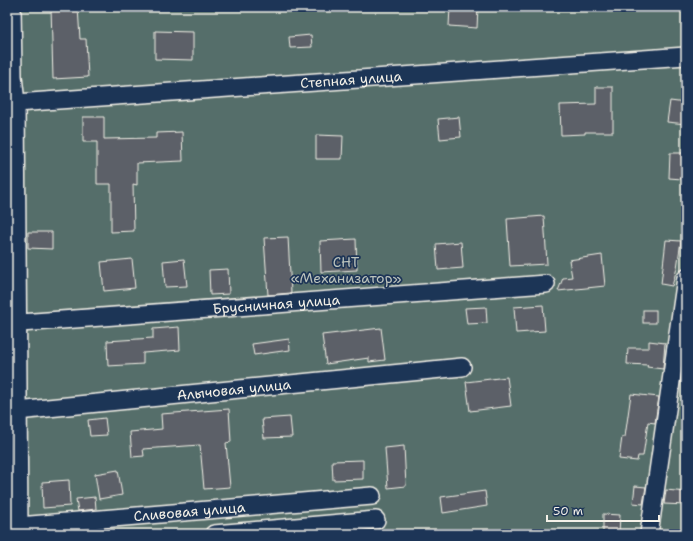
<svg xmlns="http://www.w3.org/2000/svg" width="693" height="541" font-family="'Shantell Sans',sans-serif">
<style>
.green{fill:#556e6b;stroke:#a4b0aa}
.building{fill:#5c6167;stroke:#f4f1e8}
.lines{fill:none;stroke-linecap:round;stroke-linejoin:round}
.minor-casing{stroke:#f4f1e8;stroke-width:20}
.minor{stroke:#1d3557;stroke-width:17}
.labels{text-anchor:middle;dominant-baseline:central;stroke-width:3.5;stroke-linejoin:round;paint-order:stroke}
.street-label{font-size:14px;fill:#f4f1e8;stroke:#1d3557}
.park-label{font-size:14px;fill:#bcc3bc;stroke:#1d3557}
</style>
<rect width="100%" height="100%" fill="#1d3557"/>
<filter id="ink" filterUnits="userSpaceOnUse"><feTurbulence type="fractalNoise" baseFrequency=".025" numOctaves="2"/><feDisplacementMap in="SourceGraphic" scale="8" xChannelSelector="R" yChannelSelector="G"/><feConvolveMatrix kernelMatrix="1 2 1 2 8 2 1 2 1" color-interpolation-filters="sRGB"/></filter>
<g filter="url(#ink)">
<!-- green -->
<rect class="green" x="7" y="7" width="679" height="527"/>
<!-- building -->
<g class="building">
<polygon points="51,7 78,7 80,39 86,39 88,77 53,79"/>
<polygon points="450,7 478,7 477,28 449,26"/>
<polygon points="155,31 193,32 193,60 155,59"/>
<polygon points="311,35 312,47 290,48 289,37"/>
<polygon points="596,87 613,87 613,132 585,132 585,134 561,135 560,105 596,104"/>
<polygon points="670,101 686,103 686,124 667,122"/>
<polygon points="83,117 104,117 104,139 156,138 156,133 182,132 183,161 137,163 137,185 133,184 134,231 111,232 111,184 97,184 97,142 83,142"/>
<polygon points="459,117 461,137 440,139 438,119"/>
<polygon points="316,135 343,136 342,159 316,159"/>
<polygon points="670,153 683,153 682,179 669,178"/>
<polygon points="544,216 547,264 510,266 507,219"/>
<polygon points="28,232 52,232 52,249 28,248"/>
<polygon points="288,237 291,293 268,295 264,238"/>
<polygon points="356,239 357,270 321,272 320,241"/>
<polygon points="666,240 681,241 677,268 672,286 661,284"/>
<polygon points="461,242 463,268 438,270 436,244"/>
<polygon points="602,255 605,286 558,291 563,278 572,277 569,260"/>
<polygon points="132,259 135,288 104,291 101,262"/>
<polygon points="184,259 187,286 165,287 163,261"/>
<polygon points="228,269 229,294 210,295 209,270"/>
<polygon points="543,305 545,331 516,333 514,307"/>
<polygon points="486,307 487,323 467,324 465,308"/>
<rect x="643" y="310" width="13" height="13"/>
<polygon points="179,327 180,350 143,353 143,364 108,366 107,341 153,338 153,329"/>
<polygon points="381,328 385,360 369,362 369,358 326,364 322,335"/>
<polygon points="289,339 290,350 254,355 252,344"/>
<polygon points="649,341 665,343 663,369 647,367 648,365 627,364 628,348 649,348"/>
<polygon points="685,357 686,358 686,373 682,372"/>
<polygon points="507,377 511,406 470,411 466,382"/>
<polygon points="631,394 659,397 655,423 648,422 643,456 638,456 637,461 619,459 622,437 625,437"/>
<polygon points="229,409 231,442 226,443 230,487 204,489 200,445 143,449 144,456 132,457 130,432 162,429 161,414"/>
<polygon points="290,417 292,437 264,438 262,419"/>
<polygon points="105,418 107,435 90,436 88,420"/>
<polygon points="404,446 406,486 388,488 385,448"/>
<polygon points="363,460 363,479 333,480 332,461"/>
<polygon points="118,470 122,495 99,499 95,474"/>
<polygon points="69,480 70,506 43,508 42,482"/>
<polygon points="635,486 646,487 643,504 633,503"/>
<polygon points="666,490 686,492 686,505 664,504"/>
<polygon points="485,491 487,506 443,513 441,497"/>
<polygon points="95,497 96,509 78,511 76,499"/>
<polygon points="603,514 620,515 619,534 603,534"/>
</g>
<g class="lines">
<!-- minor casing -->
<g class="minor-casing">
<g id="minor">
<polyline points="12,7 13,76 16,103 19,534"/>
<path id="s1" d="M 16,103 L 686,56"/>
<path id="s2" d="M 7,324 L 546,284"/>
<path id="s3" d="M 7,412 L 462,367"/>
<path id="s4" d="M 7,527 L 372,496"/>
<polyline points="214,534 376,520"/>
<polyline points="649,534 686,278"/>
</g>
</g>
<!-- minor -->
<use href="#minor" class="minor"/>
</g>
</g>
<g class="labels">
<!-- street labels -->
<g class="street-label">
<text stroke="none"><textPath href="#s1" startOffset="336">Степная улица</textPath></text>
<text stroke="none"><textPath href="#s2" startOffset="270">Брусничная улица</textPath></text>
<text stroke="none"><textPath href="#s3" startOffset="228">Алычовая улица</textPath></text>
<text stroke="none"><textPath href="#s4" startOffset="183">Сливовая улица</textPath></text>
</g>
<!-- park labels -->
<g class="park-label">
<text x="346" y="262">СНТ<tspan x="346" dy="16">«Механизатор»</tspan></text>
</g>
</g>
<!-- margin -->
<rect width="693" height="541" fill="none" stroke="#1d3557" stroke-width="24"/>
<rect x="12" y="12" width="669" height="517" fill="none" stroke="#f4f1e8" stroke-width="1.5" filter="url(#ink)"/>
<!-- scale -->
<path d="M547 515v6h112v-6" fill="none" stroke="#f4f1e8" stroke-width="2"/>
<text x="553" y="515" font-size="12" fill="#f4f1e8" stroke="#1d3557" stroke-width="3" paint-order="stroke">50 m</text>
</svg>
